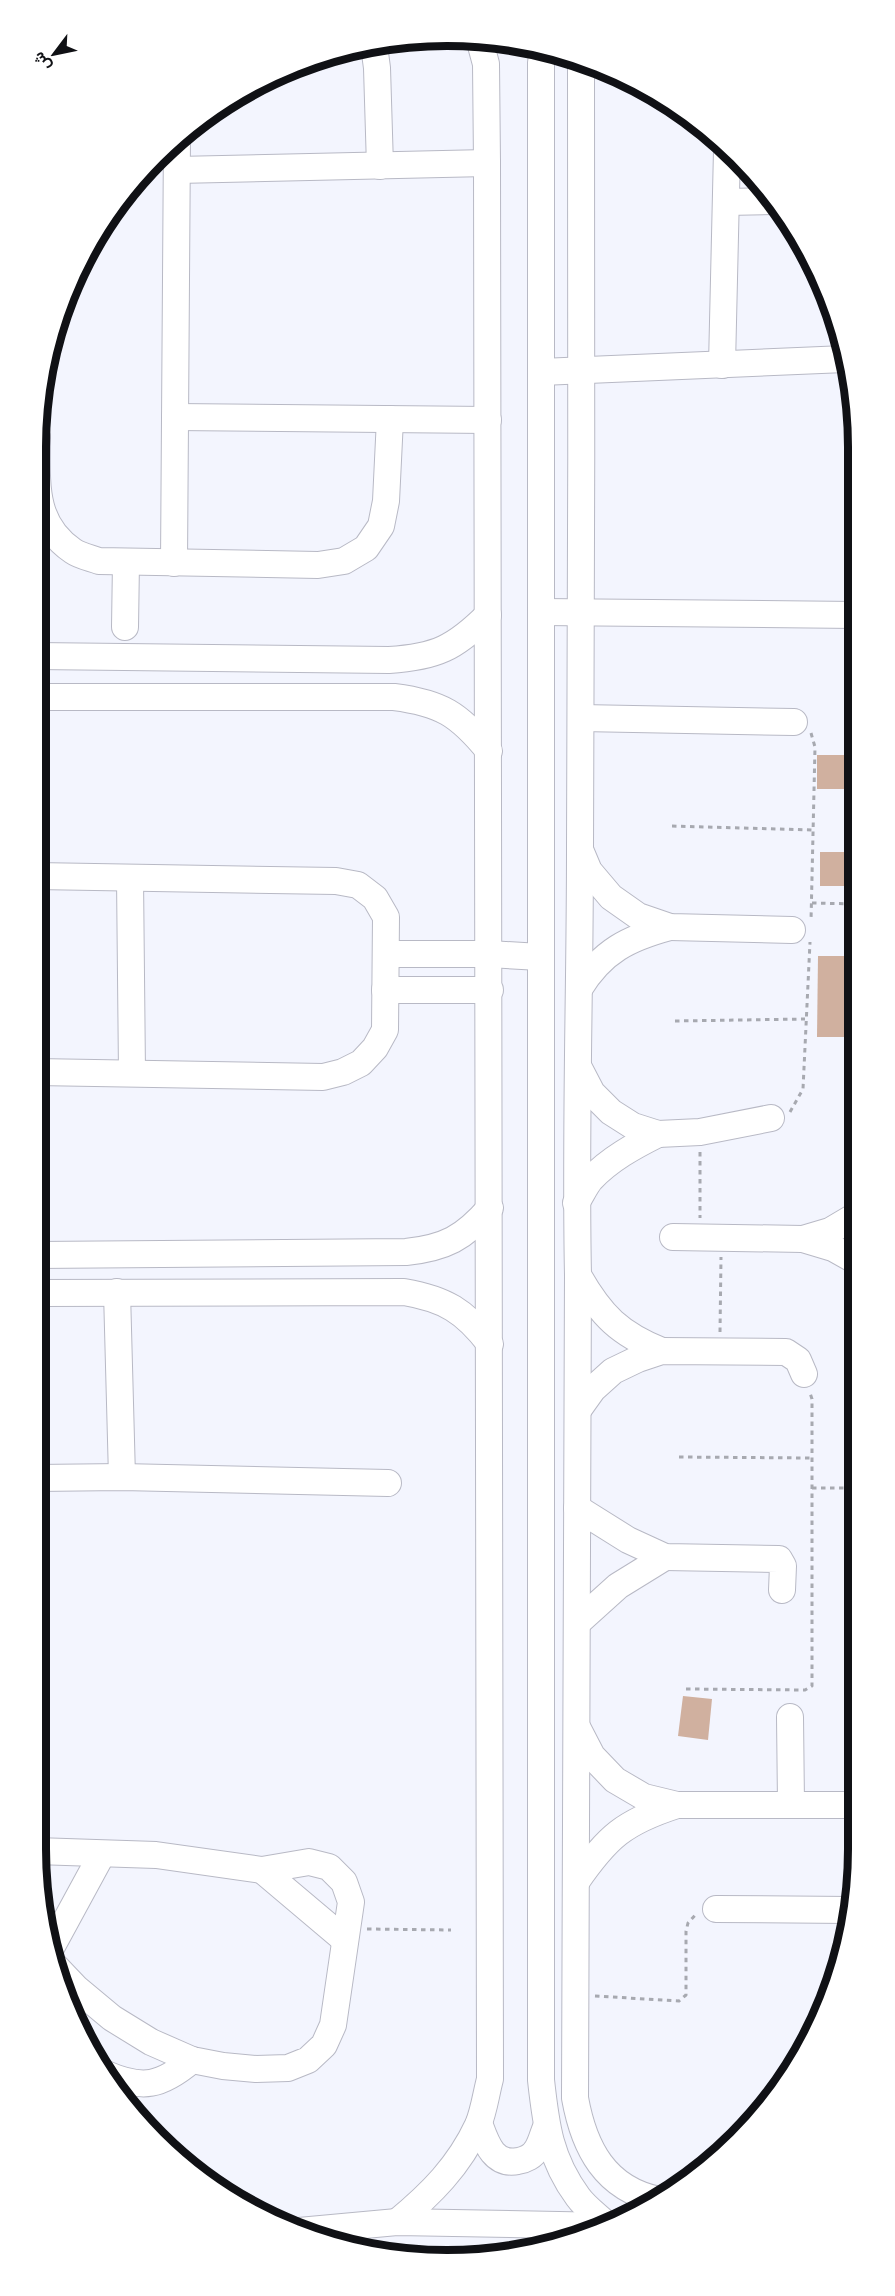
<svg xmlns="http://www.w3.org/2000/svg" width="895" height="2296" font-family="'Roboto Condensed',Vazirmatn,sans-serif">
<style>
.building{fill:#d0b09f}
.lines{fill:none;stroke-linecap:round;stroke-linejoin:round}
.minor-casing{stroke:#b8b9c5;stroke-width:28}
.path{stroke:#a7a9b0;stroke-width:3;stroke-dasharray:4.5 4.5;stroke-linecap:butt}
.minor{stroke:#fff;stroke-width:26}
.rim{fill:none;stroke:#101115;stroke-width:8}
</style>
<rect width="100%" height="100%" fill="#f3f5fe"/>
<!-- building -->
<g class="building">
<rect x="817" y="755" width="39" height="34"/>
<rect x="820" y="852" width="37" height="34"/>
<polygon points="818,956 857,956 857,1037 817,1037"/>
<polygon points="683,1696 712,1699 708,1740 678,1736"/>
</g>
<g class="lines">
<!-- minor casing -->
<g class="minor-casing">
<g id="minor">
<polyline points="371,45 375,53 377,68 380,166"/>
<path d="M 543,48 L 541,63 L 541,2080 C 546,2126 550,2159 578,2197 C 586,2208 598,2216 608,2226"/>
<path d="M 581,62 C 582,324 581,587 580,849 C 580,991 575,1133 578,1275 L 575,2098 C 584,2148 605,2189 659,2200"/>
<polyline points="177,170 487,163"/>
<polyline points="726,202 773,201"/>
<polyline points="722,365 727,150"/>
<polyline points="541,372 845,359"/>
<polyline points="175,417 488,420"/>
<path d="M 37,438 C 37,482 32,523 73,551 C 80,556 91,558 99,561 L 318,565 L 344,561 L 366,548 L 381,526 L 386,501 L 390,419"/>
<polyline points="174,563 177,137"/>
<polyline points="541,612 856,615"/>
<polyline points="125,627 126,562"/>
<path d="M 36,656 L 389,660 C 436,657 455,648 488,615"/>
<path d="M 36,697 L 394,697 C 441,703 459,714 489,751"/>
<polyline points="581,718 794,722"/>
<polyline points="581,852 589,871 611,897 638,916 670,927 792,930"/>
<polyline points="36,876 336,881 358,885 375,898 386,917 385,1030 375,1048 361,1063 343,1072 323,1077 36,1072"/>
<polyline points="130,878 132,1073"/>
<polyline points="386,954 489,954 540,957"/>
<path d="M 579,989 C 602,951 629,938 670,927"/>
<polyline points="385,990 490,990"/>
<polyline points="579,1068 592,1093 611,1112 633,1126 658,1134 700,1132 771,1118"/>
<path d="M 576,1203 C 581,1196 585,1186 591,1179 C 610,1159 634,1146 658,1134"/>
<polyline points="673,1237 803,1239 833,1248 858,1262"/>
<polyline points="803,1239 830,1231 857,1215"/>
<path d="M 36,1255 L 406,1252 C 445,1248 464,1238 490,1208"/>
<path d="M 578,1275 C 601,1316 620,1334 662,1351"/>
<polyline points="117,1292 122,1477"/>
<path d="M 36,1293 L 404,1292 C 445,1299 465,1311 490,1344"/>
<polyline points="578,1410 593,1389 613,1371 638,1359 662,1351 786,1352 798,1360 804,1374"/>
<polyline points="36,1478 122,1477 388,1483"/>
<polyline points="577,1508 628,1540 665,1557 779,1559 783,1566 782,1590"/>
<polyline points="577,1623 618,1586 665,1557"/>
<polyline points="790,1717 791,1804"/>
<polyline points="578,1729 592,1756 615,1780 644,1797 677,1805 859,1805"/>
<polyline points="36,1851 156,1855 262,1870 309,1862 329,1867 344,1882 351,1902 333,2025 324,2045 308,2060 288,2068 256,2069 223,2066 192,2060 151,2042 112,2018 76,1988 55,1966"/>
<polyline points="262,1870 345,1940"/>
<path d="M 576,1882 C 607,1837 624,1822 677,1805"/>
<polyline points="716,1909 850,1910 850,1917"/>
<polyline points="52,1946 102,1854"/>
<path d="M 106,2074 C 143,2090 161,2086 192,2060"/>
<path d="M 479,2123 C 486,2142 493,2166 518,2161 C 525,2160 533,2156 537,2149 C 541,2143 543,2134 546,2127"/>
<path d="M 397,2222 C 431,2194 459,2166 478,2125 C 484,2111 486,2094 490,2079 L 487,163 L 486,64 L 479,38"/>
<polyline points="299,2231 397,2222 610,2226"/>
</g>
</g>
<!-- path -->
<g class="path">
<polyline points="811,733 815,747 811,921"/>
<polyline points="672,826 813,830"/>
<polyline points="812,903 857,904"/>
<polyline points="675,1021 805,1019"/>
<polyline points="790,1112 803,1089 810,942"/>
<polyline points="700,1152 700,1218"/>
<polyline points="720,1332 721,1257"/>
<polyline points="679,1457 812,1458"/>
<polyline points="812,1488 858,1488"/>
<polyline points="686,1689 805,1690 812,1686 812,1399 810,1393"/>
<polyline points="367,1929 451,1930"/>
<polyline points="595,1996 679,2001 686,1995 686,1931 688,1923 697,1913"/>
</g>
<!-- minor -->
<use href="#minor" class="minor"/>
</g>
<!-- crop -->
<path d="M0 0H895V2296H0ZM447 46H447A401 401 0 0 1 848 447V1849A401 401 0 0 1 447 2250H447A401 401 0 0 1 46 1849V447A401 401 0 0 1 447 46Z" fill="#fff" fill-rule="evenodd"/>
<path class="rim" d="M447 46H447A401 401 0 0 1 848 447V1849A401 401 0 0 1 447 2250H447A401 401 0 0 1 46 1849V447A401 401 0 0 1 447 46Z"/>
<!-- north arrow -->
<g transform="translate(54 54) rotate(238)" stroke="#ffffff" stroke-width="4.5" paint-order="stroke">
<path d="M0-4.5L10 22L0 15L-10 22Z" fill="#101115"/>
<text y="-9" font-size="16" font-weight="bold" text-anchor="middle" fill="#101115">ش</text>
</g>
</svg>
